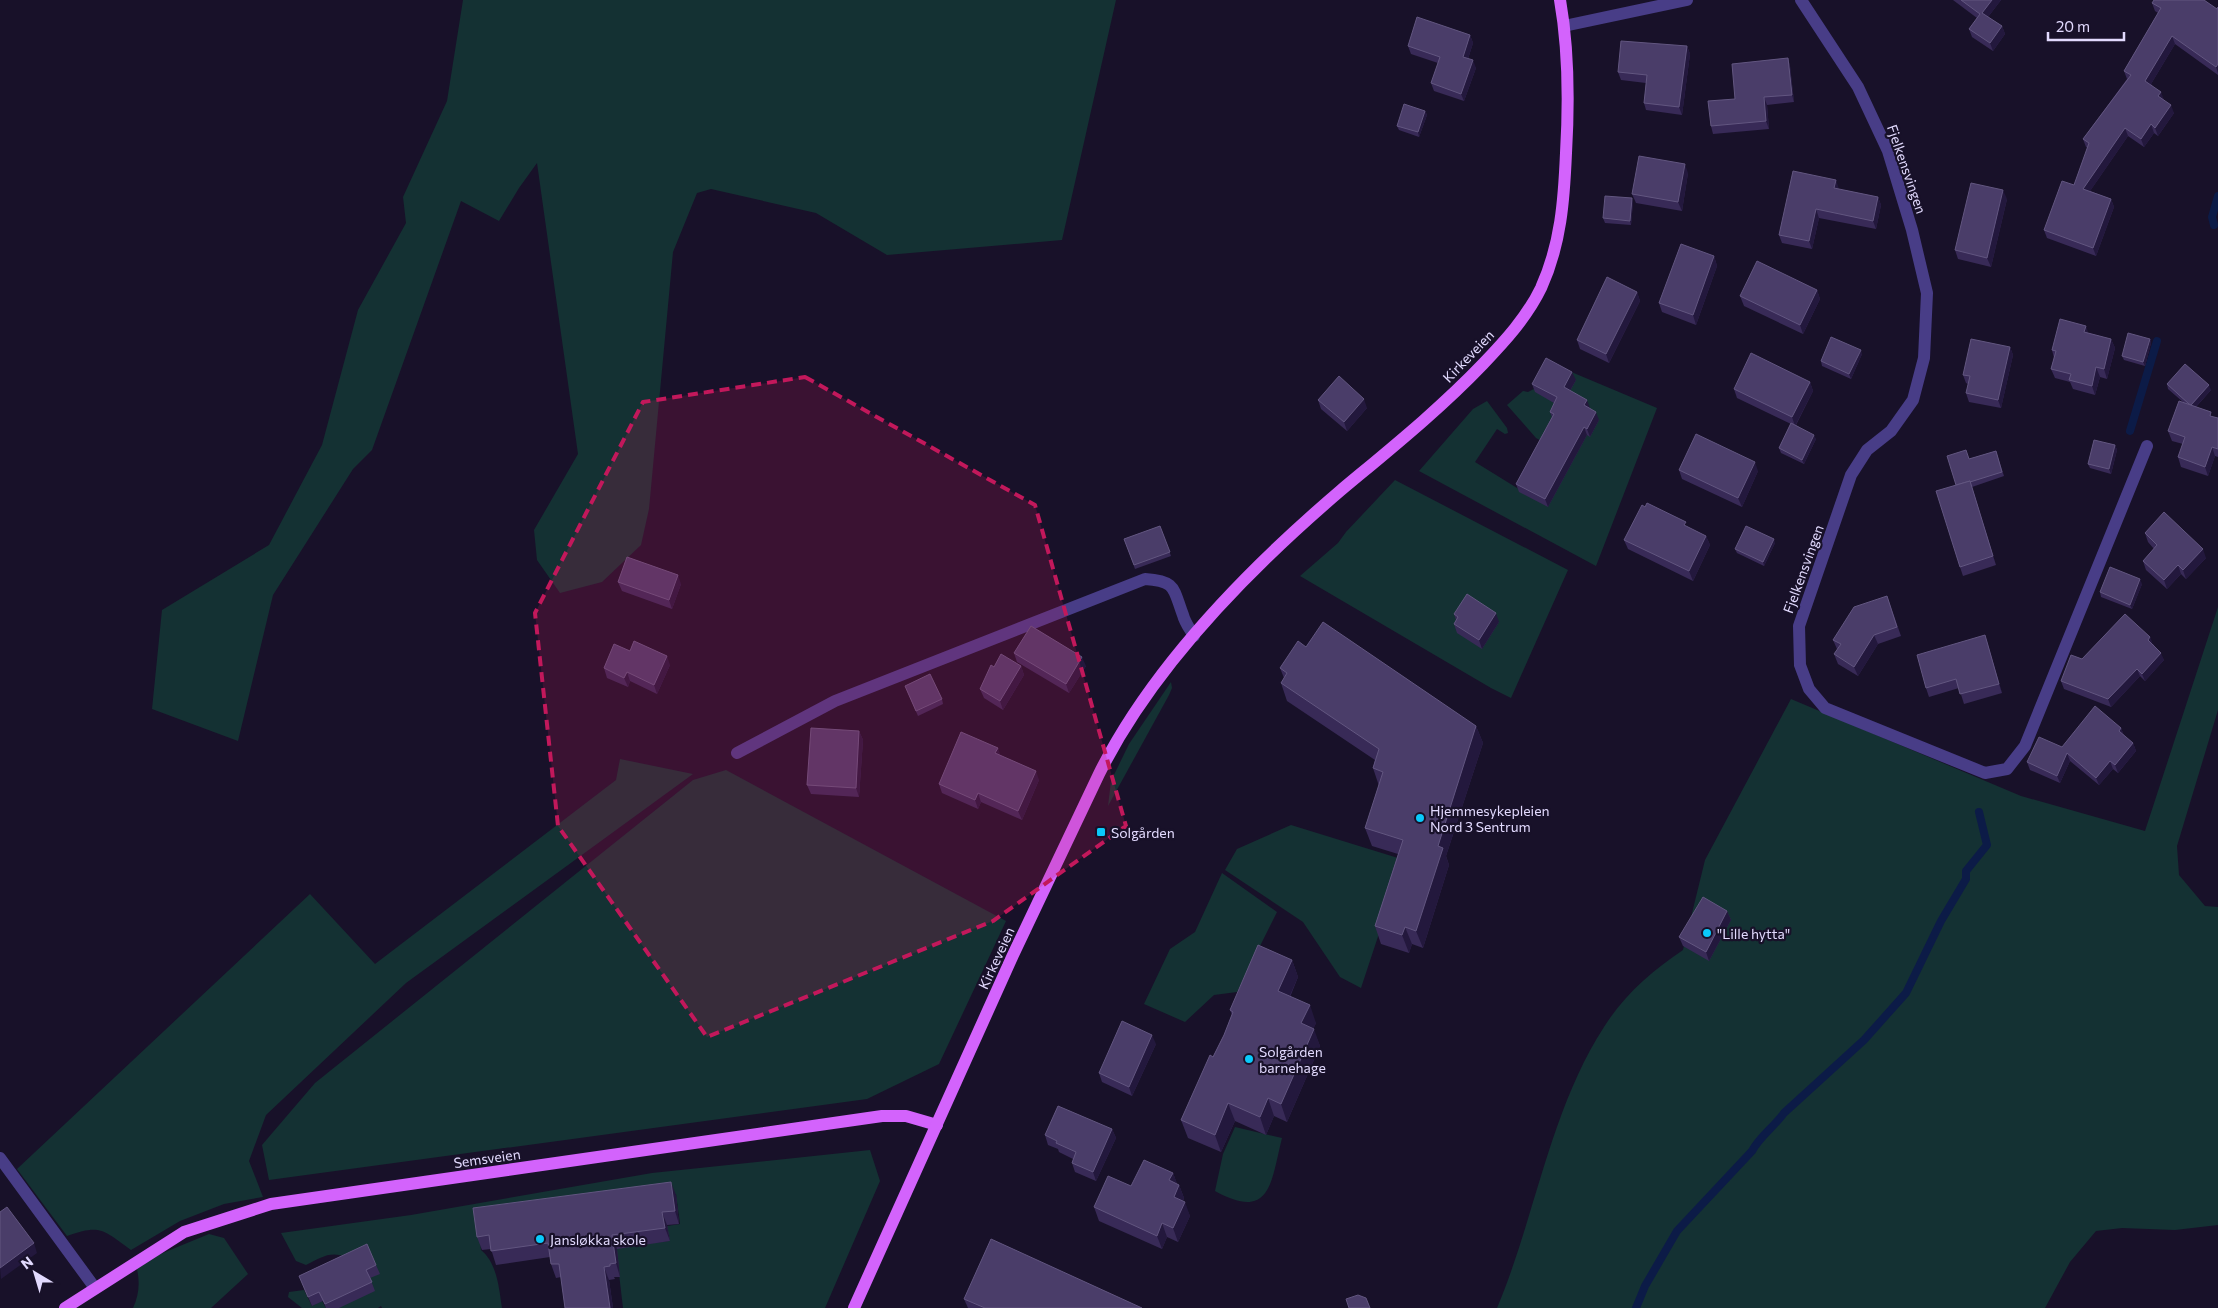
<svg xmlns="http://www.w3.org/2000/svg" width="2218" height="1308" font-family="Commissioner,sans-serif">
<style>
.green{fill:#143133}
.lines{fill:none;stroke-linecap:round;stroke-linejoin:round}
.stream{stroke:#0c1b47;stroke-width:8}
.minor{stroke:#483d87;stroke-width:12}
.major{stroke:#d363fc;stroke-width:12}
.wall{fill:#382a57}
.shaded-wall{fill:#23183d}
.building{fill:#4a3d69;stroke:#625680}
.marked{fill:#c2185b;fill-opacity:0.2;stroke:#c2185b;stroke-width:4;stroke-dasharray:10 6;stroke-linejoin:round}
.poi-dot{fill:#0ac9fa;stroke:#181129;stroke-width:2}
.labels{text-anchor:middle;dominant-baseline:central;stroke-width:4.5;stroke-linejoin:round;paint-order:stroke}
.street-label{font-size:14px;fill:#e2dafe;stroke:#181129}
.poi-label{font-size:14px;fill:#e2dafe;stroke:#181129;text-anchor:start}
</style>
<rect width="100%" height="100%" fill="#181129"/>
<!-- green -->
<g class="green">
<polygon points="463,0 1116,0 1062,240 887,255 816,213 711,189 697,193 673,252 649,509 641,545 602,582 560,593 537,560 534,530 578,454 537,163 519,188 499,221 461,201 372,450 353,469 273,595 238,741 152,709 162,610 269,545 322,445 358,310 406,223 403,197 447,101"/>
<polygon points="1569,371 1657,408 1596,566 1419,471 1473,409 1487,401 1507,428 1508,433 1505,434 1497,429 1475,462 1527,494 1565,454 1536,438 1507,405 1523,391 1528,392"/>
<polygon points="1395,480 1568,570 1511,698 1491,688 1300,576 1338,543 1346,532"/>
<path d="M 2218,607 L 2218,710 L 2177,846 L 2179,875 L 2205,906 L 2218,907 L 2218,1225 L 2175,1230 L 2122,1228 L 2096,1231 L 2070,1262 L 2045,1308 L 1497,1308 C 1535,1218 1550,1110 1604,1027 C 1624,995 1652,971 1683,950 L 1705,860 L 1791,699 L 2021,796 L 2145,831 Z"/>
<polygon points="1171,682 1172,688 1169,695 1108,806 1111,781 1129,744"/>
<path d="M 620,759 L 693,774 L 406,983 L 266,1115 L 249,1161 L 263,1197 L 224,1204 L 180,1221 L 131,1250 C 103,1230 101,1224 67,1236 L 17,1169 L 310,894 L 375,964 L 616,780 Z"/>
<polygon points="726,770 1006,921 939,1064 867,1099 269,1180 262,1145 315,1083 693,780"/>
<polygon points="1291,825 1398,858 1401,867 1361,988 1340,977 1303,922 1225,870 1237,849"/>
<polygon points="1222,873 1277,912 1237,992 1214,995 1185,1022 1144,1004 1170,949 1195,932"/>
<path d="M 1235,1127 L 1282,1138 C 1271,1182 1271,1222 1215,1191 L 1223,1154 Z"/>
<path d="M 870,1150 L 880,1181 L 825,1308 L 623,1308 L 616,1248 L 669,1241 L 667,1226 L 680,1224 L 676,1194 L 478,1223 L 481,1250 C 497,1263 499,1288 502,1308 L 382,1308 L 381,1306 L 378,1308 L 338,1308 L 348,1258 C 331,1250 322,1257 306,1265 L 296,1261 L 281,1233 L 411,1215 L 652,1173 Z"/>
<path d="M 209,1234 L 224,1238 L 248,1274 L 211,1308 L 133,1308 C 139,1295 140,1283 137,1269 L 158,1255 Z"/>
<polygon points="304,1290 312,1306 322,1301 326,1308 302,1308 288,1297 289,1292"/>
</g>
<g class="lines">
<!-- stream -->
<g class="stream">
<polyline points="2214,225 2212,217 2218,196"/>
<polyline points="2130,431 2157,341"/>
<path d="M 1636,1308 L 1645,1286 L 1677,1231 L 1752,1151 C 1760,1136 1774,1127 1784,1113 L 1864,1040 L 1906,993 L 1941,921 L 1966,879 L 1966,871 L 1987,845 L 1979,812"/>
</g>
<!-- minor -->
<g class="minor">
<polyline points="1801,0 1858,87 1888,151 1912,230 1927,293 1924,358 1913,400 1891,431 1867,450 1851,475 1799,626 1800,665 1809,689 1825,708 1985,773 2007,769 2025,746 2147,446"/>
<polyline points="1564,26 1687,0"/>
<path d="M 737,753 L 835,701 L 1145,579 C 1177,581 1173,589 1183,615 C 1185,623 1190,629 1194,636"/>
<polyline points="0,1158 95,1288"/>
</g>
<!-- major -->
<g class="major">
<polyline points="65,1308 184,1232 271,1204 882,1116 906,1116 937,1125"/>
<path d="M 854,1308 L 1013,955 L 1099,774 C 1152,667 1250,568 1340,491 C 1389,450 1439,410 1483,364 C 1505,341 1527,317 1541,288 C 1561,244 1564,200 1566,153 C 1569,102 1569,51 1560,0"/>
</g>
</g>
<!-- wall -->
<g class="wall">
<polygon points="1953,0 2001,0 1988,17 2002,26 2005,34 1993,51 1972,37 1969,29 1977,18"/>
<polygon points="2152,3 2217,9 2218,7 2218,75 2175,44 2151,84 2174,113 2158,136 2154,133 2144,147 2128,136 2090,191 2111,199 2114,207 2096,256 2047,238 2044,230 2074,185 2088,148 2086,147 2083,139 2127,79 2124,71 2158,13 2155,11"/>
<polygon points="1470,35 1473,43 1468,59 1476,68 1464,101 1434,91 1431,83 1438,63 1411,54 1408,46"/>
<polygon points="1687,46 1690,54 1682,115 1646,110 1644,103 1646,83 1621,80 1618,72"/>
<polygon points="1788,58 1790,66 1794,102 1767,105 1769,129 1713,134 1711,126 1735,99"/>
<polygon points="1425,111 1427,115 1419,137 1399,130 1397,126"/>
<polygon points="1688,173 1682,211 1636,203 1632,194"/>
<polygon points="1838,189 1878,197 1881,205 1876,229 1819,218 1812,249 1782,243 1779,235"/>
<polygon points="2007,199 1991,267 1958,259 1955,250"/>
<polygon points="1633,202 1631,225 1605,223 1603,218"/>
<polygon points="1714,256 1717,266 1696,325 1662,312 1659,303"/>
<polygon points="1817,290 1820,299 1803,334 1744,306 1740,296"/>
<polygon points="1637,292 1640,301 1609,363 1580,349 1577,340"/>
<polygon points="2088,333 2111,339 2115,348 2107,379 2100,377 2095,395 2073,389 2070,382 2055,378 2051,369 2054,358 2052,350"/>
<polygon points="2150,339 2151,343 2145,366 2124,360 2122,356"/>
<polygon points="2010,347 2013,355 2001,408 1969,402 1966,393 1968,384 1966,383 1963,375"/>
<polygon points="1862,354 1851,379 1822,366 1821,361"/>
<polygon points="1576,380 1570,391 1590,408 1599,420 1590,437 1587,435 1548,507 1519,492 1516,484 1552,417 1550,412 1554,403 1535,392 1532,384"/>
<polygon points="1810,382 1813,391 1796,425 1816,439 1804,464 1781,453 1779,448 1791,424 1737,398 1734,389"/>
<polygon points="2167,384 2211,390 2196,407 2213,417 2218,418 2218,457 2215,456 2208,476 2181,467 2178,457 2183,444 2172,441 2168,431 2183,402 2168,389"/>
<polygon points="1318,400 1367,408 1347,431 1321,409"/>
<polygon points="2115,445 2117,450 2111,474 2090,468 2088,464"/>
<polygon points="1996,451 2004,476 1972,487 1996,565 1963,576 1960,567 1956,485 1969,459"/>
<polygon points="1679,470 1758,471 1742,507 1682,479"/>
<polygon points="1160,526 1171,556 1135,569 1124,539"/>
<polygon points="1687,527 1706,536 1710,545 1693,581 1628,549 1624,540"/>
<polygon points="2145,533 2206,558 2186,579 2181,574 2167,589 2146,570 2143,561 2154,549 2148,542"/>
<polygon points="1775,543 1764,566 1737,553 1735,549"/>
<polygon points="618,582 681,584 672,609 622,591"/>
<polygon points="2142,584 2132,609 2101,597 2100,592"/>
<polygon points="1887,596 1901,636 1878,644 1858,676 1838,664 1834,654 1838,649 1837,649 1833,640"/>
<polygon points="1454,614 1499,622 1482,649 1457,633 1454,624 1456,620"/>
<polygon points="1985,635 2002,693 1964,704 1959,688 1929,697 1926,688"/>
<polygon points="2153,644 2164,660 2145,681 2140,676 2111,707 2064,689 2061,681 2082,659"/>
<polygon points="1306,647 1476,726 1483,743 1446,856 1449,865 1423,948 1412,944 1409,953 1381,944 1375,926 1398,854 1372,846 1365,828 1379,786 1373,768 1375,760 1287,701 1281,683 1284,678 1280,668"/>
<polygon points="630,651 670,665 657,694 630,681 628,687 607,678 604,668"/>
<polygon points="1014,653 1086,666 1069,693 1017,662"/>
<polygon points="1021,666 1024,675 1003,710 984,698 980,689 994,667"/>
<polygon points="905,686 942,699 943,704 918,716"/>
<polygon points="2121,728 2124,736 2133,743 2136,751 2118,773 2113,769 2099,785 2070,761 2060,783 2030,770 2027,762 2062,747"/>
<polygon points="859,731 863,740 859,797 811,794 807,785"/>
<polygon points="1000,756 1039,780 1022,820 981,802 978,809 942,793 939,784"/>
<polygon points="1727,911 1731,920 1709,961 1683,946 1679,937"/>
<polygon points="1292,960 1298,977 1290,997 1316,1023 1313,1029 1320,1046 1287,1122 1274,1116 1266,1135 1235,1121 1221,1152 1188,1138 1181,1120 1224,1035 1232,1015 1230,1010"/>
<polygon points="1156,1044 1132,1096 1102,1082 1099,1073"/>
<polygon points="1112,1129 1116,1138 1096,1181 1075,1172 1072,1163 1073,1159 1059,1152 1058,1149 1048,1145 1045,1135"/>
<polygon points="1173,1173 1177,1184 1179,1185 1184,1198 1183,1201 1190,1216 1178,1242 1167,1237 1162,1249 1099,1221 1094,1207 1131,1186"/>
<polygon points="676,1195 679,1224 667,1225 670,1241 617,1249 620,1277 614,1277 615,1279 609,1280 613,1308 565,1308 561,1277 556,1278 551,1264 550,1257 496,1265 491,1249 482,1250 477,1237"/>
<polygon points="376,1265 380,1274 370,1278 375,1291 339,1308 326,1308 323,1301 312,1306 299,1276"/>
<polygon points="964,1299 1142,1308 968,1308"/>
</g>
<!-- shaded-wall -->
<g class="shaded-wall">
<polygon points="1992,0 2001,0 1985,21 1982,13"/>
<polygon points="2002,26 2005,34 1993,51 1990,43"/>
<polygon points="1470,35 1473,43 1466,65 1463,57"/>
<polygon points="2172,36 2175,44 2148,89 2145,81"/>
<polygon points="1687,46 1690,54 1682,115 1679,107"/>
<polygon points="1788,58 1790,66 1794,102 1792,95"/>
<polygon points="1473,60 1476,68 1464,101 1461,94"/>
<polygon points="2218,64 2218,73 2216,67"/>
<polygon points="2161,92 2164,100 2158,96"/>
<polygon points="1764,97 1767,105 1769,129 1766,121"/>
<polygon points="2171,105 2174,113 2158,136 2155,128"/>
<polygon points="1425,111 1427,115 1419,137 1418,132"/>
<polygon points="2151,124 2154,133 2144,147 2141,139"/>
<polygon points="2125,128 2128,136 2086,197 2083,189"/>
<polygon points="1685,164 1688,173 1682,211 1678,202"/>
<polygon points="1836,180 1839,189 1834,188"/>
<polygon points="2003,190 2007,199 1991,267 1987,258"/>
<polygon points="1878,197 1881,205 1876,229 1873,221"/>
<polygon points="1632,198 1633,202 1631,225 1630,221"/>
<polygon points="2111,199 2114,207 2096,256 2093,248"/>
<polygon points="1816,209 1819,218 1812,249 1809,241"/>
<polygon points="1714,256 1717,266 1696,325 1693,315"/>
<polygon points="1817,290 1820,299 1803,334 1800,325"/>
<polygon points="1637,292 1640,301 1609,363 1606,354"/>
<polygon points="2086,326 2089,335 2084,332"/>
<polygon points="2111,339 2115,348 2107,379 2104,369"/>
<polygon points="2150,339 2151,343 2145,366 2143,362"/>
<polygon points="2010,347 2013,355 2001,408 1998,400"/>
<polygon points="1861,350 1862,354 1851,379 1849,374"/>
<polygon points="2096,367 2100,377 2095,395 2092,386"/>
<polygon points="1572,372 1576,380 1567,396 1564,387"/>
<polygon points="1810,382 1813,391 1795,426 1792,417"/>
<polygon points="2209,385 2211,390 2192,411 2191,406"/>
<polygon points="1364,399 1367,408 1347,431 1344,422"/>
<polygon points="1587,400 1590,408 1587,413 1584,405"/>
<polygon points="1596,412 1599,420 1590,437 1587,429"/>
<polygon points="1584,427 1587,435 1548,507 1545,499"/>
<polygon points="1814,435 1816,439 1804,464 1802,460"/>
<polygon points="2115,445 2117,450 2111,474 2109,469"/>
<polygon points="2212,447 2215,456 2208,476 2205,467"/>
<polygon points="1755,462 1758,471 1742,507 1738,498"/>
<polygon points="1970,481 1973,490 1996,565 1993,556"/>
<polygon points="1706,536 1710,545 1693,581 1689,571"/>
<polygon points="1774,539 1775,543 1764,566 1763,562"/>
<polygon points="2203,549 2206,558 2186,579 2183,570"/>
<polygon points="2178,565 2181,574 2167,589 2164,580"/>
<polygon points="678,575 681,584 672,609 669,600"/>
<polygon points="2140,579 2142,584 2132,609 2130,605"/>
<polygon points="1496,613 1499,622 1482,649 1479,640"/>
<polygon points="1874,635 1878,644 1858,676 1854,667"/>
<polygon points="1985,635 1988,644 2002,693 1999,684"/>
<polygon points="2150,637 2153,644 2148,640"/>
<polygon points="2161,653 2164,660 2145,681 2142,674"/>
<polygon points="667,656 670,665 657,694 654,685"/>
<polygon points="1082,657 1086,666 1069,693 1066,684"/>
<polygon points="1021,666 1024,675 1003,710 1000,701"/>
<polygon points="2137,669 2140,676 2111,707 2108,699"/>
<polygon points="627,672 630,681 628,687 624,678"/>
<polygon points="1476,726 1483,743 1446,856 1449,865 1423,948 1416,931 1438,846"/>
<polygon points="2121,728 2124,736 2119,731"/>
<polygon points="859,731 863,740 859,797 856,788"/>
<polygon points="2133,743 2136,751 2118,773 2115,765"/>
<polygon points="998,748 1001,757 995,753"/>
<polygon points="2067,753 2070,761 2060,783 2057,776"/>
<polygon points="2110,761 2113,769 2099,785 2096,778"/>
<polygon points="1036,771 1039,780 1022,820 1018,811"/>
<polygon points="978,793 981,802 978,809 975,800"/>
<polygon points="1727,911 1731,920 1709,961 1706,952"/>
<polygon points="1405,927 1412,944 1409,953 1402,935"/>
<polygon points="1292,960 1298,977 1284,1009 1278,991"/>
<polygon points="1310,1005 1316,1023 1308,1041 1301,1023"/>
<polygon points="1314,1029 1320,1046 1287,1122 1281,1104"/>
<polygon points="1152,1035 1156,1044 1132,1096 1129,1087"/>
<polygon points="1268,1098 1274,1116 1266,1135 1260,1117"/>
<polygon points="1228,1103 1235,1121 1221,1152 1215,1135"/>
<polygon points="1112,1129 1116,1138 1096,1181 1093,1172"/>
<polygon points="1173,1173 1178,1186 1169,1180"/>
<polygon points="671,1182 676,1195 679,1224 675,1211"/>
<polygon points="1179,1185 1184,1198 1179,1210 1174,1197"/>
<polygon points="1185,1202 1190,1216 1178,1242 1173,1228"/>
<polygon points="662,1212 667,1225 670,1241 665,1228"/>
<polygon points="1162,1223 1167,1237 1162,1249 1157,1236"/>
<polygon points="612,1235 617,1249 620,1277 616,1263"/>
<polygon points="34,1243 37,1253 1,1279 0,1268"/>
<polygon points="604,1267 609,1280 613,1308 610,1308"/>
</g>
<!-- building -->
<g class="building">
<polygon points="1961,0 1992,0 1982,13 2002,26 1990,43 1969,29 1980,14"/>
<polygon points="2154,0 2204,0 2217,9 2218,7 2218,64 2216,67 2172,36 2145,81 2161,92 2158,96 2171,105 2155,128 2151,124 2141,139 2125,128 2083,189 2111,199 2093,248 2044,230 2062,181 2074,185 2089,143 2083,139 2131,75 2124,71 2161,8 2152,3"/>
<polygon points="1417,17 1470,35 1463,57 1473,60 1461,94 1431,83 1440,57 1408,46"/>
<polygon points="1621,41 1687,46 1679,107 1644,103 1647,75 1618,72"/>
<polygon points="1788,58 1792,95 1764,97 1766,121 1711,126 1708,101 1735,99 1732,64"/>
<polygon points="1404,104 1425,111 1418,132 1397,126"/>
<polygon points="1639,156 1685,164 1678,202 1632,194"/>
<polygon points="1793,171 1836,180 1834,188 1878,197 1873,221 1816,209 1809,241 1779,235"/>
<polygon points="1971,183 2003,190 1987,258 1955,250"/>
<polygon points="1605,196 1632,198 1630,221 1603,218"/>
<polygon points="1681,244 1714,256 1693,315 1659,303"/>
<polygon points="1757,261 1817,290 1800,325 1740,296"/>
<polygon points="1607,277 1637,292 1606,354 1577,340"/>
<polygon points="2060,319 2086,326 2084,332 2111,339 2104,369 2096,367 2092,386 2069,380 2071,374 2051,369 2056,351 2052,350"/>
<polygon points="2128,333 2150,339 2143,362 2122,356"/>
<polygon points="1831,337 1861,350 1849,374 1821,361"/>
<polygon points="1971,339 2010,347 1998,400 1966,393 1970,376 1963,375"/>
<polygon points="1751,353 1810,382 1792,417 1734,389"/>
<polygon points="1546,358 1572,372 1564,387 1587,400 1584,405 1596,412 1587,429 1584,427 1545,499 1516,484 1554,414 1550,412 1557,397 1532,384"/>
<polygon points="2185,364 2209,385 2191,405 2189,404 2167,384"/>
<polygon points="1339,376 1364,399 1344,422 1318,400"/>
<polygon points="2179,401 2211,412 2210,416 2218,418 2218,449 2212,447 2205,467 2178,457 2185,437 2168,431"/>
<polygon points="1791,423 1814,435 1802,460 1779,448"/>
<polygon points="1696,434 1755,462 1738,498 1679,470"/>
<polygon points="2094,440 2115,445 2109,469 2088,464"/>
<polygon points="1966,450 1969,459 1996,451 2002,472 1970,482 1970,481 1956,485 1947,456"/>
<polygon points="1970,481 1993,556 1960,567 1936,491"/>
<polygon points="1647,503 1686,522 1684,525 1706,536 1689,571 1624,540 1642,505 1645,507"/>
<polygon points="2164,512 2203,549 2183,570 2178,565 2164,580 2143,561 2157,545 2145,533"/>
<polygon points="1160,526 1170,552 1134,565 1124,539"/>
<polygon points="1746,526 1774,539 1763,562 1735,549"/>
<polygon points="627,557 678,575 669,600 618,582"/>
<polygon points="2110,567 2140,579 2130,605 2100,592"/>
<polygon points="1467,594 1496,613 1479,640 1454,624 1458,617 1454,614"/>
<polygon points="1887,596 1897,627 1874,635 1854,667 1834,654 1841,644 1833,640 1854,607"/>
<polygon points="2125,614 2150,637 2148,640 2161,653 2142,674 2137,669 2108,699 2061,681 2071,655 2082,659"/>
<polygon points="1323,622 1476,726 1438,846 1443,848 1416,931 1405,927 1402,935 1375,926 1403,840 1365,828 1383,772 1373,768 1379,749 1281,683 1287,673 1280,668 1298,641 1306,647"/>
<polygon points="1031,626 1082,657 1066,684 1014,653"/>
<polygon points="1985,635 1999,684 1960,694 1956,679 1926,688 1917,655"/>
<polygon points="634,641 667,656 654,685 627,672 624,678 604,668 614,644 630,651"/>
<polygon points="1001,654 1021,666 1000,701 980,689 991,665 994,667"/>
<polygon points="930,674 942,699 916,711 905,686"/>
<polygon points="2095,706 2121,728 2119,731 2133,743 2115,765 2110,761 2096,778 2067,753 2057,776 2027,762 2039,737 2062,747"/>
<polygon points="811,728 859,731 856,788 807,785"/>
<polygon points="961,732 998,748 995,753 1036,771 1018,811 978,793 975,800 939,784"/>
<polygon points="1703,897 1727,911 1706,952 1679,937"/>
<polygon points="1258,945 1292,960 1278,991 1310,1005 1301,1023 1314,1029 1281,1104 1268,1098 1260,1117 1228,1103 1215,1135 1181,1120 1210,1055 1213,1057 1224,1035 1233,1012 1230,1010"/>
<polygon points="1122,1021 1152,1035 1129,1087 1099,1073"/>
<polygon points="1058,1106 1112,1129 1093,1172 1072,1163 1076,1152 1056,1143 1057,1141 1045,1135"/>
<polygon points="1144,1160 1173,1173 1169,1180 1179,1185 1174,1197 1185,1202 1173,1228 1162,1223 1157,1236 1094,1207 1108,1176 1131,1186"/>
<polygon points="671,1182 675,1211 662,1212 665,1228 612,1235 616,1263 610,1264 610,1266 604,1267 610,1308 565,1308 559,1264 551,1264 548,1243 491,1251 489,1235 477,1237 473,1208"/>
<polygon points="7,1207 34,1243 0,1268 0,1212"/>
<polygon points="991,1239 1142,1308 985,1308 964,1299"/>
<polygon points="367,1244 376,1265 366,1270 372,1282 325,1304 319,1292 308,1297 299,1276"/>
<polygon points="1358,1295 1366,1298 1370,1308 1349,1308 1346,1299"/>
</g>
<!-- marked area -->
<path class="marked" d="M 805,377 L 1035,505 L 1126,826 L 993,921 L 707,1037 L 558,826 L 535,613 L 643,402 Z"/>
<!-- markers -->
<g class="poi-dot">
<circle cx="1420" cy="818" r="5"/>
<rect x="1096" y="827" width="10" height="10" rx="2.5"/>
<circle cx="1707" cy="933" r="5"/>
<circle cx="1249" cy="1059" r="5"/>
<circle cx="540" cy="1239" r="5"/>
</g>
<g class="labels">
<!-- street labels -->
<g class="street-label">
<text transform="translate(1907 169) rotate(71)">Fjelkensvingen</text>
<text transform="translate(1468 356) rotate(-46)">Kirkeveien</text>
<text transform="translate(1803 569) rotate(-70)">Fjelkensvingen</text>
<text transform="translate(996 958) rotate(-65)">Kirkeveien</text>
<text transform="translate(487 1158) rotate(-8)">Semsveien</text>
</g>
<!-- poi labels -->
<g class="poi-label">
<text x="1430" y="810">Hjemmesykepleien<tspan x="1430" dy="16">Nord 3 Sentrum</tspan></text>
<text x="1111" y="832">Solgården</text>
<text x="1717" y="933">"Lille hytta"</text>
<text x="1259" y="1051">Solgården<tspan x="1259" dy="16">barnehage</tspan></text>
<text x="550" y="1239">Jansløkka skole</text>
</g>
</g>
<!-- north arrow -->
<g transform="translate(35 1273) rotate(322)" stroke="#181129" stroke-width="4" paint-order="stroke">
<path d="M0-4L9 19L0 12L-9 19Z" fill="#e2dafe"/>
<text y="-8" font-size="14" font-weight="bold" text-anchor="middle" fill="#e2dafe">N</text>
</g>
<!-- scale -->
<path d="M2048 32v8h76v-8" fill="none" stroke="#e2dafe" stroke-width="2.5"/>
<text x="2056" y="32" font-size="15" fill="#e2dafe" stroke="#181129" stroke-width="4" paint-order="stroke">20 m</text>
</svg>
